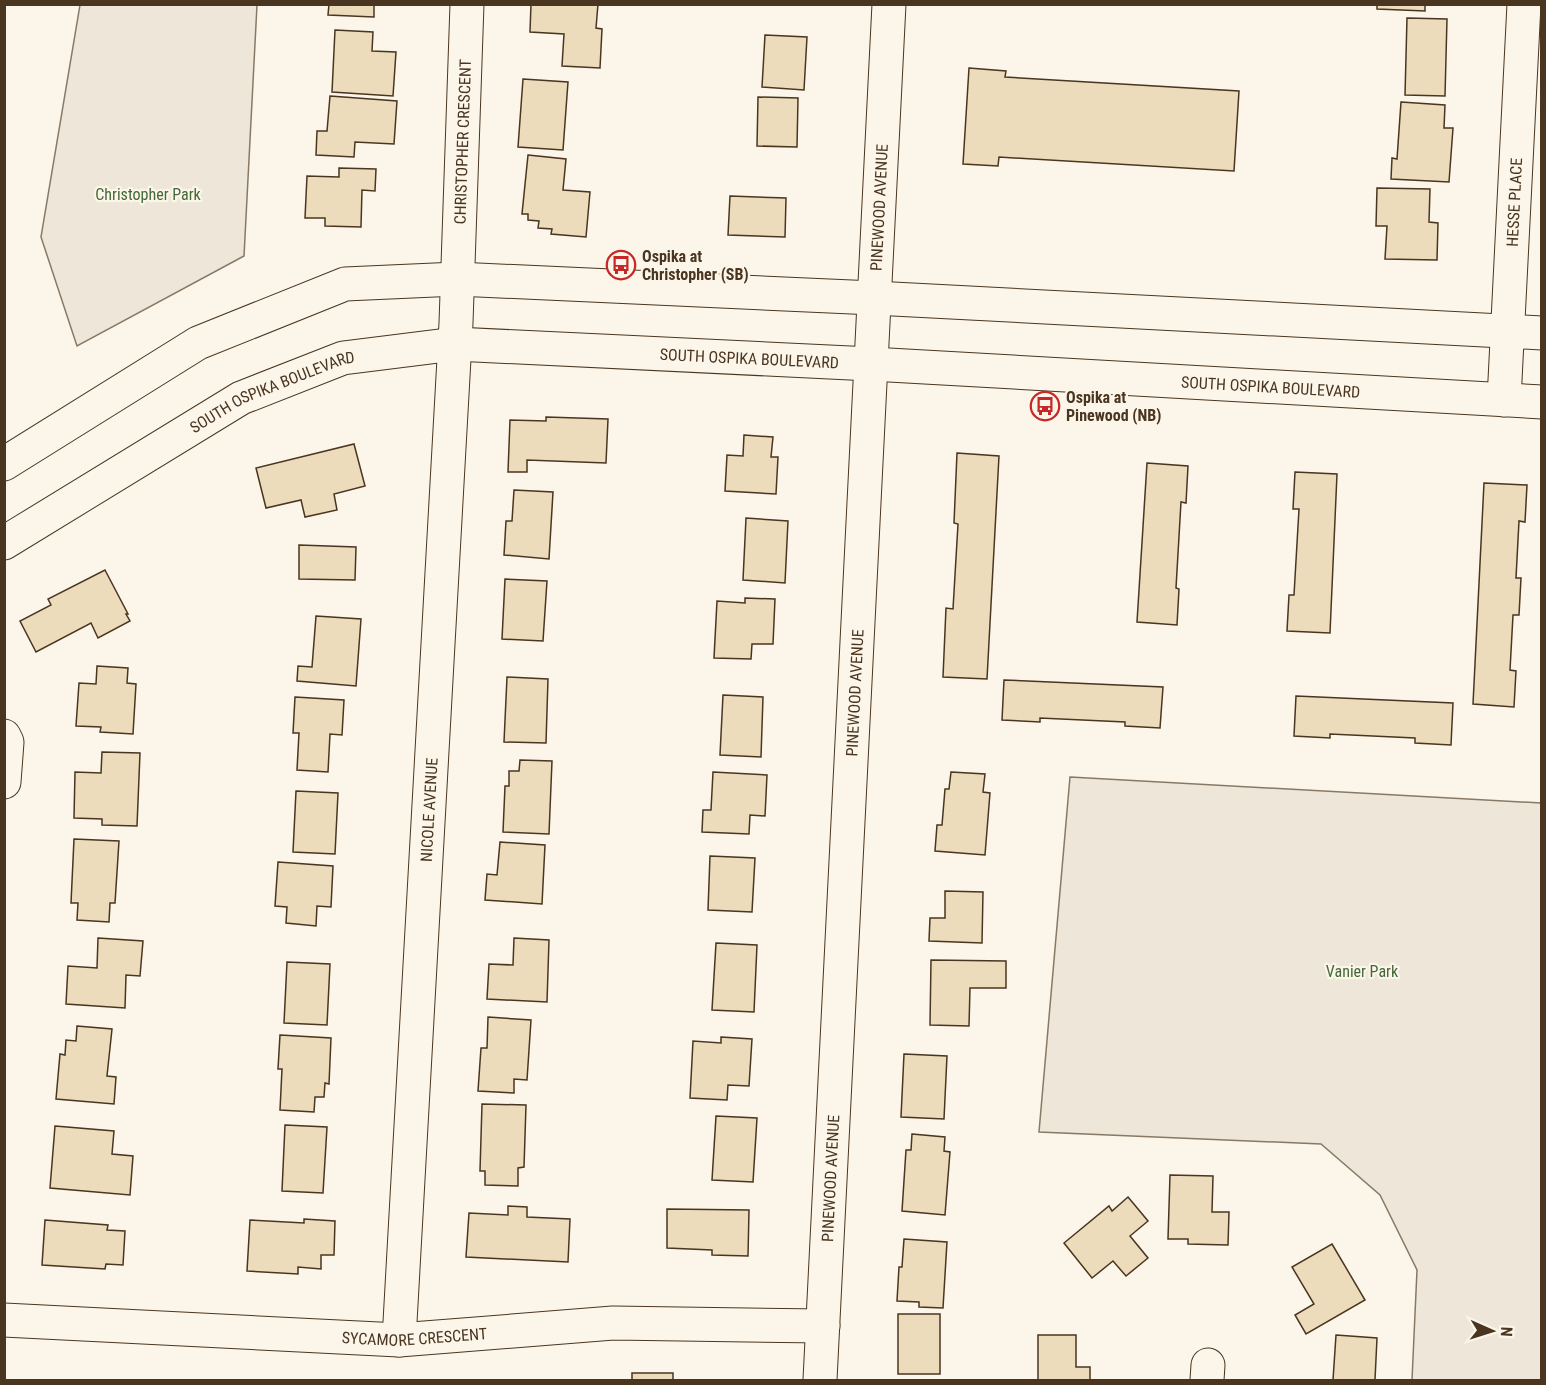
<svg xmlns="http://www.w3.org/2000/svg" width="1546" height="1385" font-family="'Roboto Condensed',sans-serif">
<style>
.green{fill:#ede6d9;stroke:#887966;stroke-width:1.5}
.building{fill:#ecdcbc;stroke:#4a3520;stroke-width:1.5}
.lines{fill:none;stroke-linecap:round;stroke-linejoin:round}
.minor-casing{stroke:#4a3520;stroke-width:35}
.major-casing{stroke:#4a3520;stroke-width:35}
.minor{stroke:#fbf6e9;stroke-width:33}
.major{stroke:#fbf6e9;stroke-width:33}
.labels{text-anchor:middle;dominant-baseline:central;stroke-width:4.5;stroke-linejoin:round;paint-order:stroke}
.street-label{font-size:16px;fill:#4a3520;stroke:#fbf6e9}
.park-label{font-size:16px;fill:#436837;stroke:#fbf6e9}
.poi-label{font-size:16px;font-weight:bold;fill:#4a3520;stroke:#fbf6e9;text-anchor:start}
</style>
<rect width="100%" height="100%" fill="#fbf6e9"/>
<!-- green -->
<g class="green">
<polygon points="80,5 257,5 244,256 77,346 41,237"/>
<polygon points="1070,777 1541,803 1541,1380 1412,1380 1417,1270 1380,1195 1321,1144 1039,1132"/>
</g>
<!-- building -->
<g class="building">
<polygon points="329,4 374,4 374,17 328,15"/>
<polygon points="531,4 598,4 596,28 602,29 600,68 562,66 564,34 530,32"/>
<polygon points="1377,4 1425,4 1425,11 1377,9"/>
<polygon points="1407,18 1447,19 1445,96 1405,95"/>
<polygon points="335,30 373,32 372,51 396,52 393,96 332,92"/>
<polygon points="765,35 807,37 804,90 762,87"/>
<polygon points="969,68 1006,71 1005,77 1239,91 1234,171 999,157 998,166 963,164"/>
<polygon points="523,79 568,82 563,150 518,147"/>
<polygon points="330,96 397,101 394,144 355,142 354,157 316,155 317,131 327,131"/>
<polygon points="758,97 798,98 797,147 757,146"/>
<polygon points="1401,102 1445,105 1444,128 1453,128 1449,182 1391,179 1392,158 1397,159"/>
<polygon points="528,155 566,159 563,190 590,192 586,237 551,234 552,229 538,228 539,221 528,220 528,214 522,214"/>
<polygon points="339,168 376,169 375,191 362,190 361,227 325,226 325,218 305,218 307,176 339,177"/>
<polygon points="1377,188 1430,189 1429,222 1438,223 1437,260 1385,259 1387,226 1376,226"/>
<polygon points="730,196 786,198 785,237 728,235"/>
<polygon points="546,417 608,419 606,463 527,460 527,472 508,472 510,420 546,421"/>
<polygon points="744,435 773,437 771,457 778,457 776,494 725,491 727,455 743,456"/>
<polygon points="354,444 365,486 334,494 337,510 305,517 301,500 266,508 256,468"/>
<polygon points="957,453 999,456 987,679 943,677 946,608 953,609 958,524 954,523"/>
<polygon points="1147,463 1188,466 1186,503 1181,502 1176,588 1179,589 1177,625 1137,622"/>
<polygon points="1295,472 1337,474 1330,633 1287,631 1289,595 1294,595 1299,509 1293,509"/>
<polygon points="1484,483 1527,485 1525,522 1519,521 1516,578 1521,578 1519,615 1513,615 1510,670 1516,671 1514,707 1473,704"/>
<polygon points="514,490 553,492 549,559 504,555 506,521 512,521"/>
<polygon points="746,518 788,521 785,583 743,580"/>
<polygon points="299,545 356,547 355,580 299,579"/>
<polygon points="105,570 128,614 126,614 130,621 98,638 91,623 36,652 20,621 51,605 48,599"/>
<polygon points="505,579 547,581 543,641 502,639"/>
<polygon points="745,598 775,599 773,644 752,644 751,659 714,658 717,601 745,603"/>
<polygon points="316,616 361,619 356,686 297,681 298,666 312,667"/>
<polygon points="97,666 128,668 127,683 136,684 133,734 100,732 101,727 76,726 79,683 96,684"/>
<polygon points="507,677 548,679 546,743 504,742"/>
<polygon points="1004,680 1163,687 1160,728 1125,726 1125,722 1040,718 1040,722 1002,720"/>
<polygon points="723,695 763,697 761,757 720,755"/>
<polygon points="1296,696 1453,703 1451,745 1415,743 1415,738 1330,734 1330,738 1294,736"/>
<polygon points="295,697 344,700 342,735 330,734 328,772 297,770 299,733 293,733"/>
<polygon points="102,752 140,753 137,826 102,825 102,819 74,818 75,772 101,773"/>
<polygon points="520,760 552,761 549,834 503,832 505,786 509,786 509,771 519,771"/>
<polygon points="713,772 767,775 765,816 750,815 749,834 702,832 703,810 711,810"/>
<polygon points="951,772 985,774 983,792 990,793 985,855 935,851 937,825 942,825 945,789 949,789"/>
<polygon points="296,791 338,793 335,854 293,852"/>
<polygon points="74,839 119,841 115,903 110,903 109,922 77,920 78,903 71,903"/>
<polygon points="500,842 545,845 542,904 485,900 487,874 497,875"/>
<polygon points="710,856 755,858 752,912 708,910"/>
<polygon points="278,862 333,866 331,907 317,906 316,926 286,923 287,907 275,906"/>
<polygon points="945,891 983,892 982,943 929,941 930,918 945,918"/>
<polygon points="98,938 143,941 140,976 126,975 125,1008 66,1004 68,966 97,968"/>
<polygon points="514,938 549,940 547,1002 487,999 489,964 513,965"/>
<polygon points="716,943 757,945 754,1012 712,1010"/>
<polygon points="931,960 1006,961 1006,988 970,988 969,1026 930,1025"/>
<polygon points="287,962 330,964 327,1025 284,1023"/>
<polygon points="488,1017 531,1020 527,1080 514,1079 514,1093 478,1091 481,1048 487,1048"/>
<polygon points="77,1026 112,1029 107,1076 116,1077 114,1104 56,1099 60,1054 65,1055 66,1040 76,1041"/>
<polygon points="280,1035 331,1038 329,1084 325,1083 324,1097 315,1097 314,1112 280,1110 282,1069 278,1069"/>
<polygon points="721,1037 752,1039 749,1086 728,1085 727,1100 690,1098 693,1041 721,1043"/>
<polygon points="904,1054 947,1056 944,1119 901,1117"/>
<polygon points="482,1104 526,1105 524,1167 518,1168 518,1186 485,1185 485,1171 480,1171"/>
<polygon points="716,1116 757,1118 753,1182 712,1180"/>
<polygon points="285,1125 327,1127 323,1193 282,1191"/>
<polygon points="55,1126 114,1131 112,1154 133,1156 130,1195 50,1188"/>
<polygon points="912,1134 945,1137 944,1151 950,1152 945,1215 902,1211 906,1150 911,1150"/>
<polygon points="1170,1175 1213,1176 1212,1212 1229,1212 1228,1245 1188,1244 1188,1239 1168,1239"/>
<polygon points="1128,1197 1148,1221 1130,1236 1148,1258 1126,1276 1113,1261 1092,1278 1064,1243 1109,1206 1112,1211"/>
<polygon points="508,1206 527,1207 527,1217 570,1219 568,1262 466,1257 469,1213 508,1215"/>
<polygon points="667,1209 749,1210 748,1256 712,1255 712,1250 667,1248"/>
<polygon points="304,1219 335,1221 334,1255 321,1255 321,1269 298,1267 298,1274 247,1271 250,1220 304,1223"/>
<polygon points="45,1220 108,1225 107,1230 125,1231 123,1265 106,1264 105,1269 42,1265"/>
<polygon points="904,1239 947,1242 943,1308 919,1307 919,1302 897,1301 899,1267 902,1267"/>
<polygon points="1332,1244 1365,1300 1306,1334 1295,1315 1314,1304 1292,1267"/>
<rect x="898" y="1314" width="42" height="60"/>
<polygon points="1038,1335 1076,1335 1076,1367 1090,1367 1090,1380 1038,1380"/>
<polygon points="1336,1335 1377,1338 1375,1380 1333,1380"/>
<rect x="632" y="1373" width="41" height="7"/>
</g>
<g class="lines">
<!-- minor casing -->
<g class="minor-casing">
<g id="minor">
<path id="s1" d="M 1504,400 L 1524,4"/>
<polyline points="4,736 7,742 4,782"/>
<path id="s2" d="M 4,1320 L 399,1340 L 613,1323 L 823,1326"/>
<path id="s3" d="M 399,1340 L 456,323 L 467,4"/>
<path id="s4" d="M 820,1380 L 889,4"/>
<polyline points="1207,1380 1208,1365"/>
</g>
</g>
<!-- major casing -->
<g class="major-casing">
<g id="major">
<polyline points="4,464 198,343 345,284 457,279 874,298 1542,333"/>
<path id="s5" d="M 4,543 L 241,398 L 343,358 L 455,344 L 871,364 L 1542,402"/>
</g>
</g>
<!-- minor -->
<use href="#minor" class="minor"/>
<!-- major -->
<use href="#major" class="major"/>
</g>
<!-- icons -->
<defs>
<g id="bus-ring" transform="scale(1.5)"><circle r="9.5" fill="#fbf6e9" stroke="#c62828" stroke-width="1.5"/><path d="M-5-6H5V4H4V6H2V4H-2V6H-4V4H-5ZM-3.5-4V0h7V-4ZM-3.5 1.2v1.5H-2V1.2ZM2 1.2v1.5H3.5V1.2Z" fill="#c62828"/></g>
</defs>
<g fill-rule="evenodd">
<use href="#bus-ring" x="621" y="265"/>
<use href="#bus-ring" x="1045" y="406"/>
</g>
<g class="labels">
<!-- street labels -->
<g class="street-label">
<text stroke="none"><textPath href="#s3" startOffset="1200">CHRISTOPHER CRESCENT</textPath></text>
<text stroke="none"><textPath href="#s1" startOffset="198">HESSE PLACE</textPath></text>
<text stroke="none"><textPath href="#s4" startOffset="1174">PINEWOOD AVENUE</textPath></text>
<text stroke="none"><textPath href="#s5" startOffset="795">SOUTH OSPIKA BOULEVARD</textPath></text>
<text stroke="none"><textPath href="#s5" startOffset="1317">SOUTH OSPIKA BOULEVARD</textPath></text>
<text stroke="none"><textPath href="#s5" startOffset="309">SOUTH OSPIKA BOULEVARD</textPath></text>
<text stroke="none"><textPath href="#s4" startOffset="688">PINEWOOD AVENUE</textPath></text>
<text stroke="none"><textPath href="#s3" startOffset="531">NICOLE AVENUE</textPath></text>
<text stroke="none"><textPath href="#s4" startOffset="202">PINEWOOD AVENUE</textPath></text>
<text stroke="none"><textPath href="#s2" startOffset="411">SYCAMORE CRESCENT</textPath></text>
</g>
<!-- park labels -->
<g class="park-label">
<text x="148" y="194">Christopher Park</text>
<text x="1362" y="971">Vanier Park</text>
</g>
<!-- poi labels -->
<g class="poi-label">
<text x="642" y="256">Ospika at<tspan x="642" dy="18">Christopher (SB)</tspan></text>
<text x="1066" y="397">Ospika at<tspan x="1066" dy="18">Pinewood (NB)</tspan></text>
</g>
</g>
<!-- border -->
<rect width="1546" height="1385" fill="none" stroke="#4a3520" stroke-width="12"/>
<!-- north arrow -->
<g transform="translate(1492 1331) rotate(93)" stroke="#fbf6e9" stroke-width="4.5" paint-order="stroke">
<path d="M0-4.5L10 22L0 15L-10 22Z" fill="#4a3520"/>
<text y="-9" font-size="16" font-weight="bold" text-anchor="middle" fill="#4a3520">N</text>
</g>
</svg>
